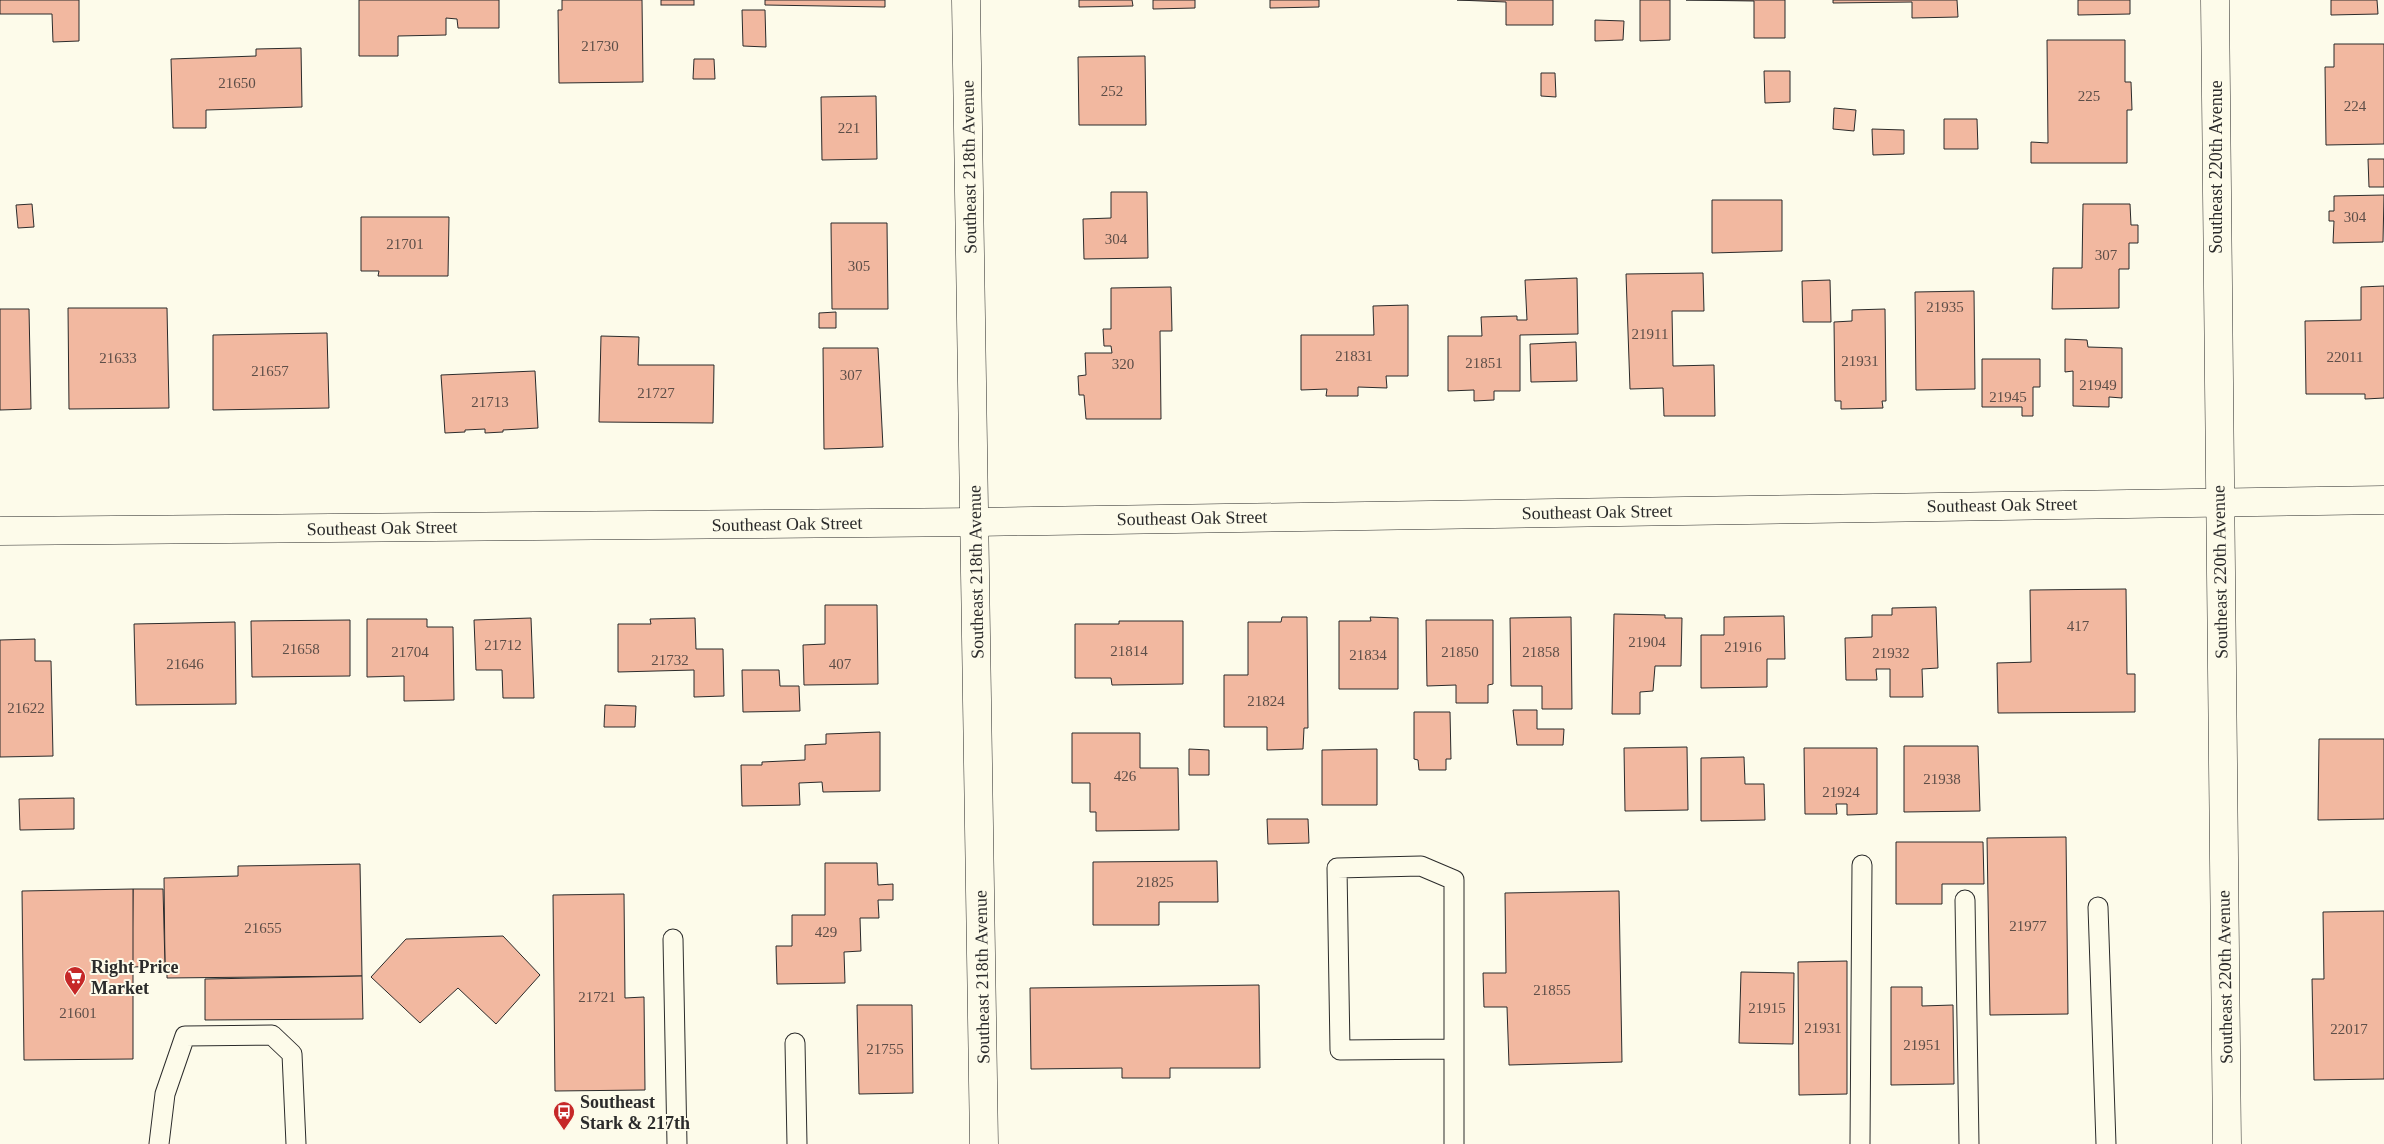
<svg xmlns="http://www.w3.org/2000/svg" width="2384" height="1144" font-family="Georgia,serif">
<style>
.building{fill:#f2b8a0;stroke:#2b2b2b}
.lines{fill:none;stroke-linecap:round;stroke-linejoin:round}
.lane-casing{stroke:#2b2b2b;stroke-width:21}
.street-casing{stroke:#2b2b2b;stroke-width:29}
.lane{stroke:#fdfbea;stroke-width:19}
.street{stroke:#fdfbea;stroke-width:28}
.labels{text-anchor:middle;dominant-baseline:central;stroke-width:4;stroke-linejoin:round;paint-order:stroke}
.number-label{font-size:15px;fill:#5d4e48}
.street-label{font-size:18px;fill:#2b2b2b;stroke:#fdfbea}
.poi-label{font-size:18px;font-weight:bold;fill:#2b2b2b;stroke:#fdfbea;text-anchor:start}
</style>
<rect width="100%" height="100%" fill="#fdfbea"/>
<!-- building -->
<g class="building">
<polygon points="0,0 79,0 79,41 53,42 52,14 0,14"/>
<polygon points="359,0 499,0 499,28 458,28 457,19 446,18 446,35 398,36 398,56 359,56"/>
<polygon points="562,0 642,0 643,82 559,83 558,10 562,10"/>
<rect x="661" y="0" width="33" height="5"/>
<polygon points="765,0 885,0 885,7 765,5"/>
<polygon points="1079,0 1132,0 1133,6 1079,7"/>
<polygon points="1153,0 1195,0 1195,8 1153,9"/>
<polygon points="1270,0 1319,0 1319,7 1270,8"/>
<polygon points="1457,0 1553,0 1553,25 1506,25 1506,2"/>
<polygon points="1640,0 1670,0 1670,40 1640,41"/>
<polygon points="1686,0 1785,0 1785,38 1754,38 1754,1"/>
<polygon points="1833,0 1957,0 1958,17 1912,18 1912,2 1833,3"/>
<polygon points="2078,0 2130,0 2130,14 2078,15"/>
<polygon points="2331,0 2377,0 2378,14 2331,15"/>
<polygon points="742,10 765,10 766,47 743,46"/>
<polygon points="1595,20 1624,21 1623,40 1595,41"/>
<polygon points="2047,40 2125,40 2125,82 2131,82 2132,110 2127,110 2127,163 2031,163 2031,142 2048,143"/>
<polygon points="2334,44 2384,44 2384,144 2326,145 2325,67 2334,67"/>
<polygon points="301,48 302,107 206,110 206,128 173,128 171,59 256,56 256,49"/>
<polygon points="1145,56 1146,125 1079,125 1078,57"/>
<polygon points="694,59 714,59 715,79 693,79"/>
<polygon points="1764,71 1790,71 1790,102 1765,103"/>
<polygon points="1541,73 1555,73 1556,97 1541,96"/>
<polygon points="876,96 877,159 822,160 821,97"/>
<polygon points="1834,108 1856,110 1854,131 1833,129"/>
<polygon points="1944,119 1977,119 1978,149 1944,149"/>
<polygon points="1872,129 1904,130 1904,154 1873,155"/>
<polygon points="2368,159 2384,159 2384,187 2369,187"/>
<polygon points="1111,192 1147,192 1148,258 1084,259 1083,219 1111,218"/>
<polygon points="2384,195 2383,242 2333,243 2334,221 2329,221 2329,211 2334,211 2334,196"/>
<polygon points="1712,200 1782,200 1782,251 1712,253"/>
<polygon points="32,204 34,227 18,228 16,205"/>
<polygon points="2083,204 2130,204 2131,225 2138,225 2138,243 2129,243 2129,269 2119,269 2119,308 2052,309 2053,268 2082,268"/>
<polygon points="361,217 449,217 448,276 378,276 379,271 361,271"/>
<polygon points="831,223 887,223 888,309 832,309"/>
<polygon points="1703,273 1704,311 1672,311 1673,366 1714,365 1715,416 1664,416 1663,388 1630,389 1626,274"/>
<polygon points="1577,278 1578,334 1520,335 1520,391 1494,391 1494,400 1474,401 1474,390 1448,391 1448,336 1482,336 1481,317 1517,316 1517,320 1527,320 1525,280"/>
<polygon points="1830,280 1831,322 1803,322 1802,281"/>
<polygon points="2384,286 2384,398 2365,399 2365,394 2306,394 2305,321 2361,320 2361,287"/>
<polygon points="1171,287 1172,331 1160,331 1161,419 1086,419 1084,395 1079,395 1078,376 1086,375 1085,353 1112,353 1111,346 1104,346 1103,329 1111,329 1111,288"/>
<polygon points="1974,291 1975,389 1916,390 1915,292"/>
<polygon points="1408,305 1408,376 1386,376 1387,388 1358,387 1358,396 1326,396 1327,389 1301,390 1301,335 1374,335 1373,306"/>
<polygon points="68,308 167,308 169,408 69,409"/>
<polygon points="0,309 29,309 31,409 0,410"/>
<polygon points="1885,309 1886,401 1882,401 1883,408 1841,409 1841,401 1835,401 1834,322 1852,321 1852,310"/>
<polygon points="836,312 836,328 819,328 819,313"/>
<polygon points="327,333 329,408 213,410 213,335"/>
<polygon points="601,336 639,337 638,365 714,365 713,423 599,422"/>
<polygon points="2065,339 2087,340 2088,347 2122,348 2122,398 2109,397 2109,407 2073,406 2073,371 2065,372"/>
<polygon points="1576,342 1577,381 1531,382 1530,344"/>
<polygon points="823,348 878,348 883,447 824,449"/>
<polygon points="1982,359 2040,359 2040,387 2033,387 2033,416 2022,416 2022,407 1982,407"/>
<polygon points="535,371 538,428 503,430 503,432 485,433 485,429 465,430 465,432 445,433 441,375"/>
<polygon points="2126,589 2127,674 2135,674 2135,712 1998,713 1997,663 2031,662 2030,590"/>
<polygon points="825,605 877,605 878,684 804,685 803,645 825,644"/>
<polygon points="1936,607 1938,668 1922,669 1923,697 1890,697 1890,669 1876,669 1877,680 1846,680 1845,638 1872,637 1872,615 1892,615 1892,608"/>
<polygon points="1614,614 1665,615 1665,618 1682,618 1681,666 1655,666 1653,691 1640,692 1640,714 1612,714"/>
<polygon points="1784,616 1785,659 1767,659 1767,687 1701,688 1701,635 1724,635 1724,617"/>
<polygon points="1282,617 1307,617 1308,728 1304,728 1303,749 1267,750 1267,727 1224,727 1224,675 1248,675 1248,622 1281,622"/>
<polygon points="1370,617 1398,618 1398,689 1339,689 1339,621 1371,621"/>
<polygon points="1571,617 1572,709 1542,709 1542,686 1511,686 1510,618"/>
<polygon points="531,618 534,698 503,698 502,670 476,670 474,620"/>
<polygon points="695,618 696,649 723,649 724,696 694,697 694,670 618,672 618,624 651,624 650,619"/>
<polygon points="367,619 427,619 427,627 453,627 454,700 404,701 404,676 367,677"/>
<polygon points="350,620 350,676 252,677 251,621"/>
<polygon points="1426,620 1493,620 1493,684 1488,685 1488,703 1456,703 1456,685 1427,686"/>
<polygon points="1119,621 1183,621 1183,684 1112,685 1111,678 1075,678 1075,624 1119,624"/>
<polygon points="235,622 236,704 136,705 134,624"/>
<polygon points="35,639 35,661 51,661 53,756 0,757 0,640"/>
<polygon points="742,670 779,670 780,686 799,686 800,711 743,712"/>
<polygon points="605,705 636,706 635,727 604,727"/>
<polygon points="1513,710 1537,710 1537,729 1564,729 1563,745 1517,745"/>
<polygon points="1414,712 1450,712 1451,759 1446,759 1446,770 1419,770 1418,760 1414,759"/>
<polygon points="880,732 880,791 823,792 822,782 799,783 800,805 742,806 741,765 762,765 762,762 805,760 805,745 826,744 826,734"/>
<polygon points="1072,733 1140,733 1140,768 1178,768 1179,830 1096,831 1096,812 1090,812 1090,783 1072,783"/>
<polygon points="2319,739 2384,739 2384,819 2318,820"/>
<polygon points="1904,746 1978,746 1980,811 1904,812"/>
<polygon points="1687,747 1688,810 1625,811 1624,748"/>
<polygon points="1804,748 1877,748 1877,814 1847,815 1847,804 1836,804 1837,814 1805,814"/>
<polygon points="1189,749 1209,750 1209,775 1189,775"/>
<polygon points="1377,749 1377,805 1322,805 1322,750"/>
<polygon points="1744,757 1745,784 1764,784 1765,820 1701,821 1701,758"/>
<polygon points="74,798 74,829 20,830 19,799"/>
<polygon points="1267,819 1308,819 1309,843 1268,844"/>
<polygon points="2066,837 2068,1014 1990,1015 1987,838"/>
<polygon points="1896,842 1983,842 1984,884 1942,884 1942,904 1896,904"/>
<polygon points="1217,861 1218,902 1159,902 1159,925 1093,925 1093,862"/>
<polygon points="825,863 877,863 878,885 893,884 893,900 878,900 879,918 860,918 861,951 844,952 845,983 777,984 776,946 792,946 792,915 825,915"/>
<polygon points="360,864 362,976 167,978 167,966 165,966 164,878 238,876 238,866"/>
<polygon points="133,889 163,889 165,966 132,967"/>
<polygon points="133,889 133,1059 24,1060 22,891"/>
<polygon points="1619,891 1622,1062 1509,1065 1507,1007 1484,1007 1483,973 1506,973 1505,893"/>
<polygon points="624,894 625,998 644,997 645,1090 555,1091 553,895"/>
<polygon points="2384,911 2384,1079 2314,1080 2312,979 2324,979 2323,912"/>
<polygon points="503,936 540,975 496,1024 458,988 420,1023 371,977 406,939"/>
<polygon points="1847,961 1847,1094 1799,1095 1798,962"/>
<polygon points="1741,972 1794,973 1793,1044 1739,1043"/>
<polygon points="362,976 363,1019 205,1020 205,979"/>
<polygon points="1259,985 1260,1068 1170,1068 1170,1078 1122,1078 1122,1068 1031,1069 1030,988"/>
<polygon points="1891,987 1922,987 1922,1006 1953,1005 1954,1084 1891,1085"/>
<polygon points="857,1005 912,1005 913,1093 859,1094"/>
</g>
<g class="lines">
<!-- lane casing -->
<g class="lane-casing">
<g id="lane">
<polyline points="1965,900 1969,1144"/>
<polyline points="2098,907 2106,1144"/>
<polyline points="673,939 677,1144"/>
<polyline points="795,1043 797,1144"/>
<polyline points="1454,1049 1340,1050 1337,868 1421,866 1454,880 1454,1144"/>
<polyline points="159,1144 165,1094 185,1036 272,1035 292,1054 296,1144"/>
<polyline points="1860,1144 1862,865"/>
</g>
</g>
<!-- street casing -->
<g class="street-casing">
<g id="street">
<polyline points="966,0 984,1144"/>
<polyline points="2215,0 2227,1144"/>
<polyline points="0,531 976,522 2384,500"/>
</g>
</g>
<!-- lane -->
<use href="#lane" class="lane"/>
<!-- street -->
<use href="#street" class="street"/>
</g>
<!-- icons -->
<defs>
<g id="supermarket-pin" transform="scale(1.125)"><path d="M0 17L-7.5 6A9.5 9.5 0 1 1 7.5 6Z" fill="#c62828" stroke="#fdfbea"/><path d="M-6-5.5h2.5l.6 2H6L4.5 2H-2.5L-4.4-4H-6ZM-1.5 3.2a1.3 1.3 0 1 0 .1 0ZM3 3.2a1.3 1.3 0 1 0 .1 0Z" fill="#fff"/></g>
<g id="bus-pin" transform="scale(1.125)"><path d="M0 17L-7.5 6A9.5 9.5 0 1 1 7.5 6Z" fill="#c62828" stroke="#fdfbea"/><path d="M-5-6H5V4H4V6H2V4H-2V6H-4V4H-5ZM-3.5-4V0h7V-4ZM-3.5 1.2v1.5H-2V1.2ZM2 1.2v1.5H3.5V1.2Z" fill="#fff"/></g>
</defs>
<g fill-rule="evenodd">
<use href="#supermarket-pin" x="75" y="977"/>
<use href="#bus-pin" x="564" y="1112"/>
</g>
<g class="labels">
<!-- number labels -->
<g class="number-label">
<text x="600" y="46">21730</text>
<text x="237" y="83">21650</text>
<text x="1112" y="91">252</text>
<text x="2089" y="96">225</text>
<text x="2355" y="106">224</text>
<text x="849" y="128">221</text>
<text x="2355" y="217">304</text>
<text x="1116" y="239">304</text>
<text x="405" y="244">21701</text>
<text x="2106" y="255">307</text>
<text x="859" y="266">305</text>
<text x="1945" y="307">21935</text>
<text x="1650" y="334">21911</text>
<text x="1354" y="356">21831</text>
<text x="2345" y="357">22011</text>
<text x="118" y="358">21633</text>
<text x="1860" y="361">21931</text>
<text x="1484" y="363">21851</text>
<text x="1123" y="364">320</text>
<text x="270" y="371">21657</text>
<text x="851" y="375">307</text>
<text x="2098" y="385">21949</text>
<text x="656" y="393">21727</text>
<text x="2008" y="397">21945</text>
<text x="490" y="402">21713</text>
<text x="2078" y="626">417</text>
<text x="1647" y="642">21904</text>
<text x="503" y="645">21712</text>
<text x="1743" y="647">21916</text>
<text x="301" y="649">21658</text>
<text x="1129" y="651">21814</text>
<text x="410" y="652">21704</text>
<text x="1460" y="652">21850</text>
<text x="1541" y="652">21858</text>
<text x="1891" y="653">21932</text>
<text x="1368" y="655">21834</text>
<text x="670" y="660">21732</text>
<text x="185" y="664">21646</text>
<text x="840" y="664">407</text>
<text x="1266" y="701">21824</text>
<text x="26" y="708">21622</text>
<text x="1125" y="776">426</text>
<text x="1942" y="779">21938</text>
<text x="1841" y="792">21924</text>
<text x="1155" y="882">21825</text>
<text x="2028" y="926">21977</text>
<text x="263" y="928">21655</text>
<text x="826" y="932">429</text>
<text x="1552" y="990">21855</text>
<text x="597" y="997">21721</text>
<text x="1767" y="1008">21915</text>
<text x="78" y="1013">21601</text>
<text x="1823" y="1028">21931</text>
<text x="2349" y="1029">22017</text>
<text x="1922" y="1045">21951</text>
<text x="885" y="1049">21755</text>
</g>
<!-- street labels -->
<g class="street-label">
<text transform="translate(969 167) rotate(-91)">Southeast 218th Avenue</text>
<text transform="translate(2216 167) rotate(-90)">Southeast 220th Avenue</text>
<text transform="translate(2002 505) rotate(-1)">Southeast Oak Street</text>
<text transform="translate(1597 512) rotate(-1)">Southeast Oak Street</text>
<text transform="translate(1192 518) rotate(-1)">Southeast Oak Street</text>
<text transform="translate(787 524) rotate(-1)">Southeast Oak Street</text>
<text transform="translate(382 528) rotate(-1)">Southeast Oak Street</text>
<text transform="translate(976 572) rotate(-91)">Southeast 218th Avenue</text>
<text transform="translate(2220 572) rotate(-91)">Southeast 220th Avenue</text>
<text transform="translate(982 977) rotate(-91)">Southeast 218th Avenue</text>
<text transform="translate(2225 977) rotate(-91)">Southeast 220th Avenue</text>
</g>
<!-- poi labels -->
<g class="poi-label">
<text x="91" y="967">Right Price<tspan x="91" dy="21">Market</tspan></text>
<text x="580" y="1102">Southeast<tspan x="580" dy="21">Stark &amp; 217th</tspan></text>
</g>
</g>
</svg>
